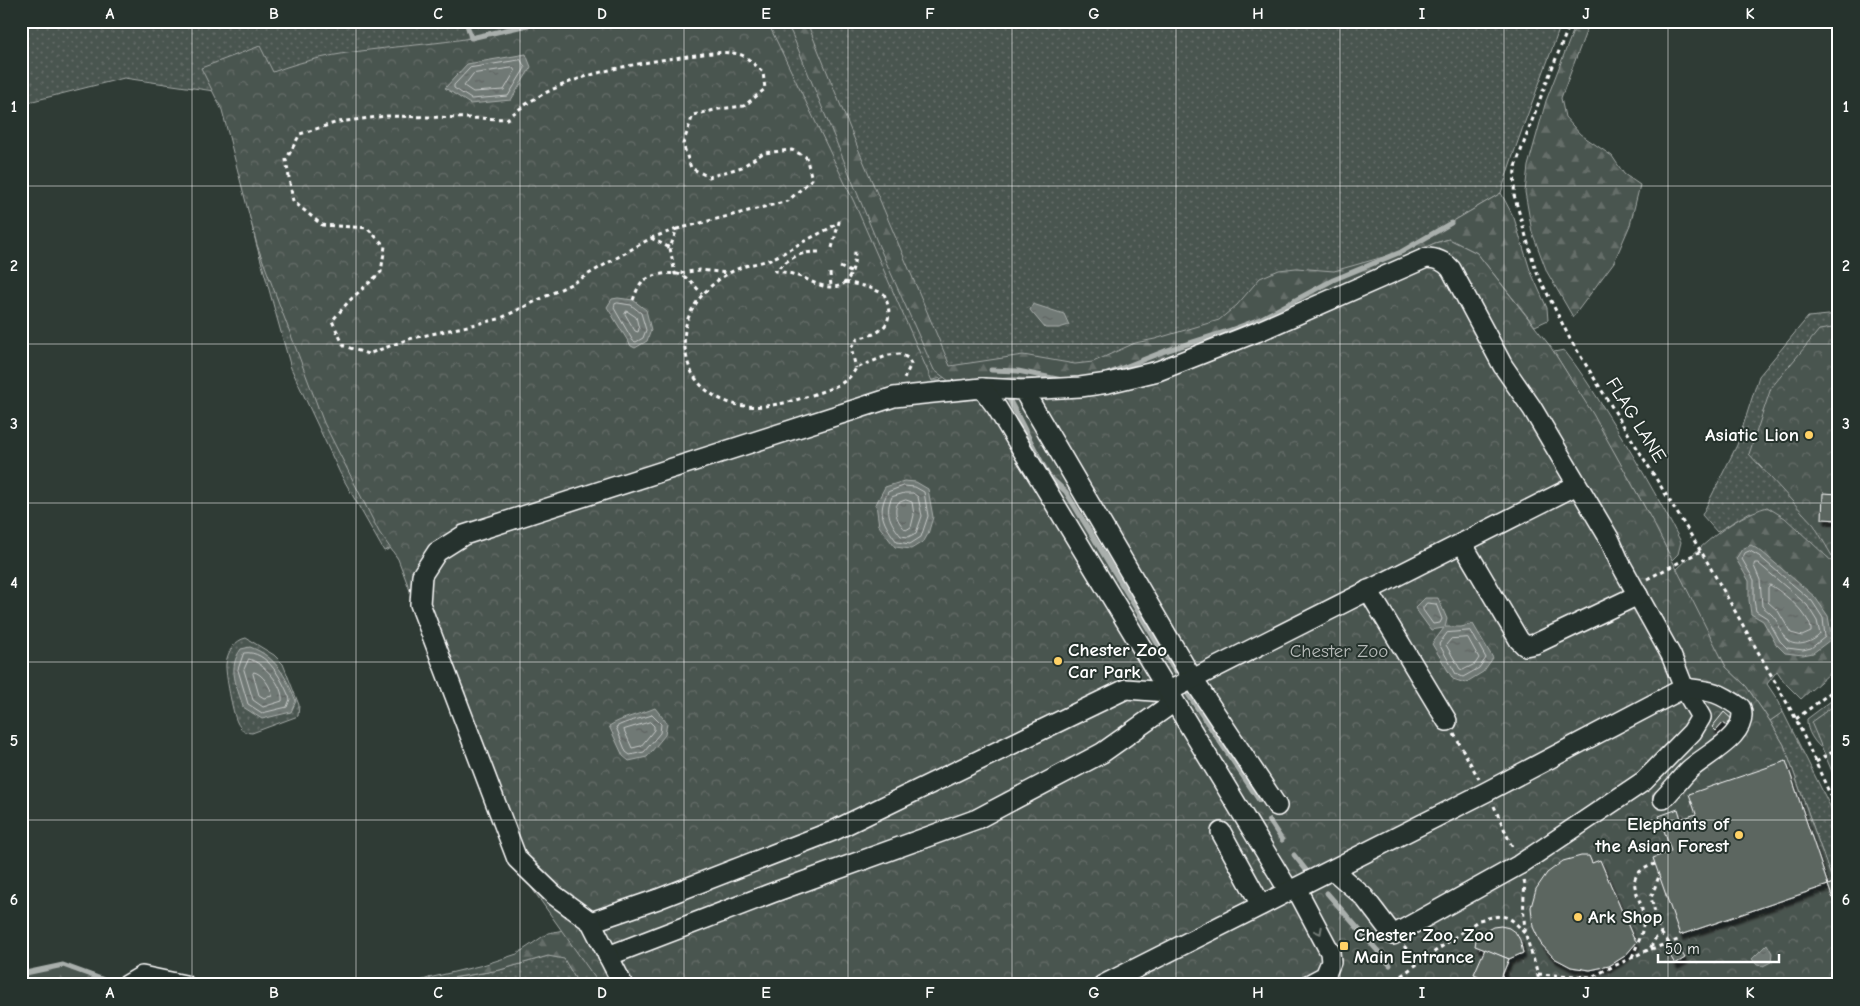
<svg xmlns="http://www.w3.org/2000/svg" width="1860" height="1006" font-family="'Comic Neue',sans-serif">
<style>
.grass{fill:url(#grass-dots);stroke:#a4aaa7}
.forest{fill:url(#forest-firs);stroke:#a4aaa7}
.park{fill:url(#park-crowns);stroke:#a4aaa7}
.water{fill:url(#water-ripples);stroke:#a9afac}
.lines{fill:none;stroke-linecap:round;stroke-linejoin:round}
.shore{stroke:#c6c9c8;stroke-width:1}
.stream{stroke:#a9afac;stroke-width:5}
.building{fill:#5b6661;stroke:#fff;filter:url(#shadow)}
.minor-casing{stroke:#fff;stroke-width:22}
.path{stroke:#fff;stroke-width:3;stroke-dasharray:4 4;stroke-linecap:butt}
.minor{stroke:#26332d;stroke-width:19}
.oneway{stroke:#727a76}
.grid{fill:none;stroke:#fff;stroke-width:1;stroke-opacity:0.55}
.poi-dot{fill:#ffd166;stroke:#26332d;stroke-width:2}
.labels{text-anchor:middle;dominant-baseline:central;stroke-width:4;stroke-linejoin:round;paint-order:stroke}
.street-label{font-size:19px;fill:#fff;stroke:#26332d}
.poi-label{font-size:19px;font-weight:bold;fill:#fff;stroke:#26332d;text-anchor:start}
.park-label{font-size:19px;fill:#b7bbb9;stroke:#26332d}
.neatline{fill:none;stroke:#fff;stroke-width:2}
.grid-label{font-size:16px;text-anchor:middle;font-weight:bold;fill:#fff}
</style>
<defs>
<pattern id="grass-dots" width="8" height="8" patternUnits="userSpaceOnUse" patternTransform="scale(1.25)"><rect width="8" height="8" fill="#4a544f"/><path d="M2 2h.1M6 6h.1" fill="none" stroke="#656e69" stroke-width="1.8" stroke-linecap="round"/></pattern>
<pattern id="forest-firs" width="22" height="20" patternUnits="userSpaceOnUse" patternTransform="scale(1.25)"><rect width="22" height="20" fill="#4a544f"/><path d="M5 1l3.5 6h-7zM16 11l3.5 6h-7z" fill="#656e69"/></pattern>
<pattern id="park-crowns" width="20" height="18" patternUnits="userSpaceOnUse" patternTransform="scale(1.25)"><rect width="20" height="18" fill="#4a544f"/><path d="M2 6a3 3 0 1 1 6 0M12 15a3 3 0 1 1 6 0" fill="none" stroke="#656e69"/></pattern>
<pattern id="water-ripples" width="26" height="14" patternUnits="userSpaceOnUse" patternTransform="scale(1.25)"><rect width="26" height="14" fill="#707975"/><path d="M2 4q2-2 4 0t4 0M15 11q2-2 4 0t4 0" fill="none" stroke="#5e6260"/></pattern>
<filter id="shadow"><feDropShadow dx="3" dy="5.5" stdDeviation="1" flood-color="#0009"/></filter>
</defs>
<rect width="100%" height="100%" fill="#2f3b35"/>
<filter id="ink" filterUnits="userSpaceOnUse"><feTurbulence type="fractalNoise" baseFrequency=".02" numOctaves="2"/><feDisplacementMap in="SourceGraphic" scale="10" xChannelSelector="R" yChannelSelector="G"/><feConvolveMatrix kernelMatrix="1 2 1 2 8 2 1 2 1" color-interpolation-filters="sRGB"/></filter>
<g filter="url(#ink)">
<!-- grass -->
<g class="grass">
<path d="M 21,21 L 1562,21 C 1542,79 1518,135 1501,193 L 1401,252 L 1107,374 L 948,377 L 850,396 L 518,501 L 384,551 L 340,473 L 291,368 L 256,243 L 221,92 L 124,78 L 21,104 Z"/>
<polygon points="1839,314 1839,568 1815,547 1750,512 1717,532 1702,515 1737,445 1759,376 1808,317"/>
<path d="M 246,638 L 274,655 L 283,664 L 299,705 L 298,716 L 252,733 L 244,732 C 242,729 238,725 237,722 C 233,714 225,673 226,664 C 227,652 235,640 246,638 Z"/>
<path d="M 1839,695 L 1839,741 L 1825,751 C 1815,744 1806,731 1807,719 Z"/>
<polygon points="1783,712 1830,806 1839,834 1839,899 1784,745 1770,721"/>
<polygon points="548,956 564,958 579,985 407,985 429,978 435,981 500,970"/>
</g>
<!-- forest -->
<g class="forest">
<polygon points="785,21 807,21 808,25 860,153 950,366 1023,355 1075,364 1093,362 1135,343 1155,339 1219,320 1237,305 1260,278 1279,270 1296,268 1334,271 1401,252 1501,193 1514,218 1530,270 1547,308 1548,320 1535,326 1477,253 1449,239 1435,243 1195,349 1117,375 1048,380 1015,378 949,381 934,370 878,244 792,34"/>
<polygon points="1577,21 1590,21 1561,98 1565,117 1580,134 1612,156 1624,174 1640,185 1630,225 1614,262 1573,317 1547,272 1532,232 1525,192 1528,166 1546,101"/>
<path d="M 1564,350 C 1579,369 1592,389 1605,410 C 1632,453 1658,497 1681,542 L 1678,554 L 1672,560 C 1636,488 1596,420 1554,352 Z"/>
<path d="M 1767,507 L 1785,518 L 1839,568 L 1839,665 L 1801,699 L 1785,683 L 1777,671 L 1767,684 L 1779,702 L 1783,712 L 1770,721 L 1746,686 L 1726,667 L 1675,575 L 1677,569 C 1705,543 1731,518 1767,507 Z"/>
<polygon points="569,929 603,985 579,985 564,959 548,956 500,970 434,981 429,978 483,965 517,954 548,933"/>
<path d="M 63,965 L 105,982 L 104,985 C 97,985 91,982 85,982 C 63,983 43,985 21,985 L 21,974 Z"/>
</g>
<!-- park -->
<g class="park">
<path d="M 545,21 L 767,21 L 854,202 L 932,381 L 1015,378 L 1048,380 L 1117,375 L 1195,349 L 1435,243 L 1449,239 L 1477,253 L 1550,346 L 1593,414 L 1653,522 L 1726,667 L 1746,686 L 1770,721 L 1784,745 L 1839,899 L 1839,985 L 600,985 L 512,860 L 398,559 L 379,532 L 324,423 L 257,245 L 222,110 L 201,68 L 260,46 L 273,72 C 336,47 405,49 471,38 C 496,34 521,27 545,21 Z"/>
<polygon points="1839,327 1839,568 1814,525 1749,454 1771,388 1819,330"/>
<polygon points="1839,702 1839,788 1811,722"/>
</g>
<!-- water -->
<g class="water">
<polygon points="526,54 531,67 511,100 470,104 445,88 467,64"/>
<polygon points="618,298 633,300 646,310 651,330 647,341 635,348 631,346 607,307 612,299"/>
<polygon points="1033,304 1064,314 1069,325 1059,328 1045,328 1030,310"/>
<polygon points="904,481 916,482 928,489 933,517 928,534 924,541 911,549 895,547 879,526 876,504 885,487"/>
<polygon points="1751,545 1762,552 1815,597 1828,616 1831,633 1830,640 1813,653 1803,655 1785,653 1776,644 1763,621 1751,614 1749,600 1749,581 1736,559 1742,549"/>
<polygon points="1425,598 1438,598 1447,619 1445,627 1461,627 1473,624 1493,658 1483,672 1465,683 1453,679 1432,644 1444,628 1431,630 1415,608"/>
<path d="M 250,647 C 276,656 286,677 296,701 L 291,712 L 262,719 L 243,707 C 237,686 227,668 241,649 Z"/>
<path d="M 655,708 L 667,723 L 665,735 L 647,757 L 629,761 L 623,756 L 609,726 C 623,717 639,715 655,708 Z"/>
<polygon points="21,789 26,830 21,835"/>
<polygon points="1767,944 1772,953 1771,962 1763,966 1757,965 1752,959"/>
</g>
<g class="lines">
<!-- shore -->
<g class="shore">
<polygon points="521,60 525,68 508,96 471,99 454,88 454,85 470,68"/>
<polygon points="513,68 515,71 504,90 473,92 464,86 473,74"/>
<polygon points="618,303 631,305 641,313 646,330 643,338 636,342 633,341 614,308 615,304"/>
<polygon points="627,311 636,317 639,329 638,332 635,331 625,314"/>
<path d="M 904,486 L 915,487 L 924,492 L 928,516 L 921,537 L 910,544 L 897,542 C 884,524 876,513 888,492 Z"/>
<path d="M 905,493 L 913,493 L 918,497 L 922,516 L 916,533 L 908,537 L 901,536 C 891,524 884,512 892,497 Z"/>
<path d="M 906,500 L 912,502 L 914,515 L 911,527 L 906,530 C 899,524 892,512 898,503 Z"/>
<polygon points="1750,551 1759,556 1812,601 1823,618 1825,637 1811,648 1803,650 1787,648 1780,641 1767,618 1756,611 1754,600 1754,580 1742,559 1745,553"/>
<path d="M 1755,563 L 1758,563 L 1807,605 L 1817,621 L 1820,634 C 1813,643 1793,649 1785,638 C 1780,630 1778,620 1771,614 C 1768,611 1765,609 1762,606 L 1760,580 L 1754,566 Z"/>
<path d="M 1770,585 C 1783,592 1813,617 1811,632 L 1802,636 L 1791,633 L 1778,611 L 1768,602 L 1768,588 Z"/>
<polygon points="1427,603 1436,604 1442,619 1440,623 1433,624 1423,610 1423,608"/>
<polygon points="1471,631 1486,658 1479,668 1463,677 1456,674 1439,644 1447,633"/>
<polygon points="1468,638 1479,658 1475,664 1463,670 1460,669 1446,645 1451,639"/>
<path d="M 244,653 C 268,649 283,682 290,699 L 287,707 L 262,713 L 248,704 L 238,670 Z"/>
<path d="M 249,659 C 264,663 284,686 282,701 L 263,707 L 253,700 L 244,670 Z"/>
<path d="M 254,672 C 262,673 272,688 272,696 L 264,698 L 259,695 L 253,674 Z"/>
<path d="M 652,715 L 661,724 L 660,733 L 644,752 L 630,755 L 626,752 L 616,727 C 626,721 641,719 652,715 Z"/>
<polygon points="650,722 654,726 654,730 641,746 632,748 624,730"/>
</g>
<!-- stream -->
<g class="stream">
<polyline points="466,21 471,38 545,21"/>
<polyline points="991,370 1018,371 1062,380"/>
<polyline points="1107,374 1165,351 1228,331 1260,319 1333,280 1401,252 1451,223"/>
<polyline points="1007,395 1048,475 1066,492 1157,643 1175,671"/>
<polyline points="1188,694 1259,800"/>
<polyline points="1269,820 1282,840"/>
<polyline points="1294,855 1306,870"/>
<polyline points="1327,893 1390,965"/>
<polyline points="21,974 63,965 115,984"/>
</g>
</g>
<!-- building -->
<g class="building">
<polygon points="1823,493 1839,494 1839,520 1822,519"/>
<polygon points="1724,712 1734,721 1729,727 1723,723 1716,731 1712,727"/>
<polygon points="1839,760 1839,772 1834,761"/>
<polygon points="1786,761 1828,885 1680,935 1653,858 1671,851 1659,816 1678,809 1681,819 1696,814 1689,794"/>
<polygon points="1581,856 1589,856 1592,863 1600,860 1633,937 1637,942 1625,956 1609,966 1590,970 1571,967 1554,958 1541,944 1533,927 1531,907 1536,889 1547,873 1563,861"/>
<polygon points="1833,883 1839,899 1839,916 1828,885"/>
<polygon points="1501,926 1509,928 1516,933 1520,940 1523,953 1509,959 1475,946 1476,940 1480,934 1493,927"/>
<polygon points="1678,946 1685,958 1675,964 1668,952"/>
<polygon points="1485,949 1509,959 1498,985 1474,974"/>
<polygon points="88,982 88,985 64,985"/>
</g>
<g class="lines">
<!-- minor casing -->
<g class="minor-casing">
<g id="minor">
<polyline points="982,388 1023,390 1192,678 1277,806"/>
<path d="M 1023,390 L 1080,387 L 1108,383 L 1158,371 L 1257,332 L 1426,258 C 1437,258 1444,261 1451,269 L 1503,366 L 1532,408 L 1609,538 L 1620,563 L 1671,655 L 1684,688 L 1701,717 L 1692,732 L 1644,781 L 1519,865 L 1393,935 L 1364,897 L 1333,870"/>
<polyline points="1462,543 1519,640 1525,646 1535,644 1638,595"/>
<polyline points="1368,590 1447,721"/>
<polyline points="1221,832 1261,905"/>
<polyline points="1296,888 1330,952 1331,962 1325,976 1308,985"/>
<polyline points="591,922 658,899 833,831 1126,689 1167,692 1577,485"/>
<polyline points="608,956 772,893 977,819 1102,753 1174,702"/>
<polyline points="127,985 142,976 185,985"/>
<polyline points="623,985 591,922 554,895 517,859 420,604 422,575 437,552 464,535 894,397 982,388 997,408 1289,891"/>
<path d="M 1103,985 L 1486,792 L 1684,688 C 1711,691 1718,691 1741,708 C 1749,736 1706,754 1689,770 C 1680,779 1672,790 1663,799"/>
</g>
</g>
<!-- path -->
<g class="path">
<polyline points="1571,21 1543,91 1515,167 1514,195 1536,271 1570,339 1705,558 1796,719 1839,814"/>
<path d="M 677,229 L 651,238 L 573,283 L 499,319 L 409,339 L 368,354 L 344,346 L 332,321 L 349,301 L 381,272 L 385,246 L 367,228 L 322,225 L 293,201 L 286,160 L 300,134 L 338,122 L 387,116 L 507,119 C 554,77 620,66 681,57 C 699,55 720,50 738,54 C 746,55 756,66 763,72 L 765,89 L 744,106 L 719,109 L 693,115 L 683,144 L 691,168 L 709,177 L 742,167 L 763,153 L 792,150 L 806,157 L 812,179 L 788,201 L 677,229 L 670,248 L 675,274 L 700,270 L 728,273"/>
<polyline points="651,238 670,248"/>
<path d="M 832,248 L 839,222 C 826,231 812,237 799,244 C 789,250 779,256 768,260 C 760,263 751,264 742,267 C 718,276 696,296 687,321 C 683,335 684,345 687,359 C 690,373 698,384 710,393 C 741,415 778,406 812,395 C 828,389 848,385 856,368 L 889,355 L 900,354 L 908,358 L 911,364 L 904,379"/>
<path d="M 819,252 C 801,251 788,259 775,271 C 783,272 791,273 798,276 C 806,278 812,283 820,285 C 848,294 855,272 855,249"/>
<polyline points="840,267 853,273"/>
<polyline points="830,273 831,287"/>
<path d="M 845,282 L 868,287 L 884,294 C 896,321 885,334 858,338 L 851,348 L 856,368"/>
<path d="M 633,300 C 635,295 638,286 642,282 C 650,275 671,271 681,275 C 690,279 696,287 702,294"/>
<polyline points="1647,579 1701,551"/>
<polyline points="1796,719 1839,686"/>
<polyline points="1454,734 1479,779"/>
<polyline points="1816,762 1839,748"/>
<polyline points="1494,806 1513,849"/>
<path d="M 1524,880 L 1525,884 C 1523,902 1523,917 1526,935 C 1530,952 1538,967 1539,985"/>
<polyline points="1661,933 1669,943"/>
<polyline points="1404,946 1419,963"/>
<polyline points="1651,949 1678,940"/>
<path d="M 1632,957 C 1638,943 1645,930 1643,915 C 1640,891 1620,876 1655,864"/>
<polyline points="1538,974 1591,977 1650,949 1655,939 1661,933 1651,898 1659,876"/>
<path d="M 1388,985 L 1479,920 C 1505,914 1508,913 1526,935"/>
</g>
<!-- minor -->
<use href="#minor" class="minor"/>
</g>
<!-- one-way arrows -->
<defs><path id="oneway-chevron" d="M-2-3.5L2.5 0L-2 3.5" fill="none" stroke-width="1.6" stroke-linecap="round" stroke-linejoin="round" transform="scale(1.25)"/></defs>
<use class="oneway" href="#oneway-chevron" transform="translate(1319 931) rotate(62)"/>
</g>
<!-- grid -->
<path class="grid" d="M 192,21 L 192,985M 356,21 L 356,985M 520,21 L 520,985M 684,21 L 684,985M 848,21 L 848,985M 1012,21 L 1012,985M 1176,21 L 1176,985M 1340,21 L 1340,985M 1504,21 L 1504,985M 1668,21 L 1668,985M 21,186 L 1839,186M 21,344 L 1839,344M 21,503 L 1839,503M 21,662 L 1839,662M 21,820 L 1839,820"/>
<!-- markers -->
<g class="poi-dot">
<circle cx="1809" cy="435" r="5"/>
<circle cx="1058" cy="661" r="5"/>
<circle cx="1739" cy="835" r="5"/>
<circle cx="1578" cy="917" r="5"/>
<rect x="1339" y="941" width="10" height="10" rx="2.5"/>
</g>
<g class="labels">
<!-- street labels -->
<g class="street-label">
<text transform="translate(1636 420) rotate(58)">FLAG LANE</text>
</g>
<!-- poi labels -->
<g class="poi-label">
<text x="1799" y="435" text-anchor="end">Asiatic Lion</text>
<text x="1068" y="650">Chester Zoo<tspan x="1068" dy="22">Car Park</tspan></text>
<text x="1729" y="824" text-anchor="end">Elephants of<tspan x="1729" dy="22">the Asian Forest</tspan></text>
<text x="1588" y="917">Ark Shop</text>
<text x="1354" y="935">Chester Zoo, Zoo<tspan x="1354" dy="22">Main Entrance</tspan></text>
</g>
<!-- park labels -->
<g class="park-label">
<text x="1339" y="651">Chester Zoo</text>
</g>
</g>
<!-- margin -->
<rect width="1860" height="1006" fill="none" stroke="#26332d" stroke-width="55"/>
<!-- scale -->
<path d="M1658 954v8h121v-8" fill="none" stroke="#ffffff" stroke-width="2.5"/>
<text x="1665" y="954" font-size="15" fill="#ffffff" stroke="#26332d" stroke-width="4" paint-order="stroke">50 m</text>
<rect x="28" y="28" width="1804" height="950" class="neatline"/>
<g class="grid-label">
<text x="110" y="19">A</text>
<text x="274" y="19">B</text>
<text x="438" y="19">C</text>
<text x="602" y="19">D</text>
<text x="766" y="19">E</text>
<text x="930" y="19">F</text>
<text x="1094" y="19">G</text>
<text x="1258" y="19">H</text>
<text x="1422" y="19">I</text>
<text x="1586" y="19">J</text>
<text x="1750" y="19">K</text>
<text x="14" y="112">1</text>
<text x="1846" y="112">1</text>
<text x="14" y="271">2</text>
<text x="1846" y="271">2</text>
<text x="14" y="429">3</text>
<text x="1846" y="429">3</text>
<text x="14" y="588">4</text>
<text x="1846" y="588">4</text>
<text x="14" y="746">5</text>
<text x="1846" y="746">5</text>
<text x="14" y="905">6</text>
<text x="1846" y="905">6</text>
<text x="110" y="998">A</text>
<text x="274" y="998">B</text>
<text x="438" y="998">C</text>
<text x="602" y="998">D</text>
<text x="766" y="998">E</text>
<text x="930" y="998">F</text>
<text x="1094" y="998">G</text>
<text x="1258" y="998">H</text>
<text x="1422" y="998">I</text>
<text x="1586" y="998">J</text>
<text x="1750" y="998">K</text>
</g>
</svg>
